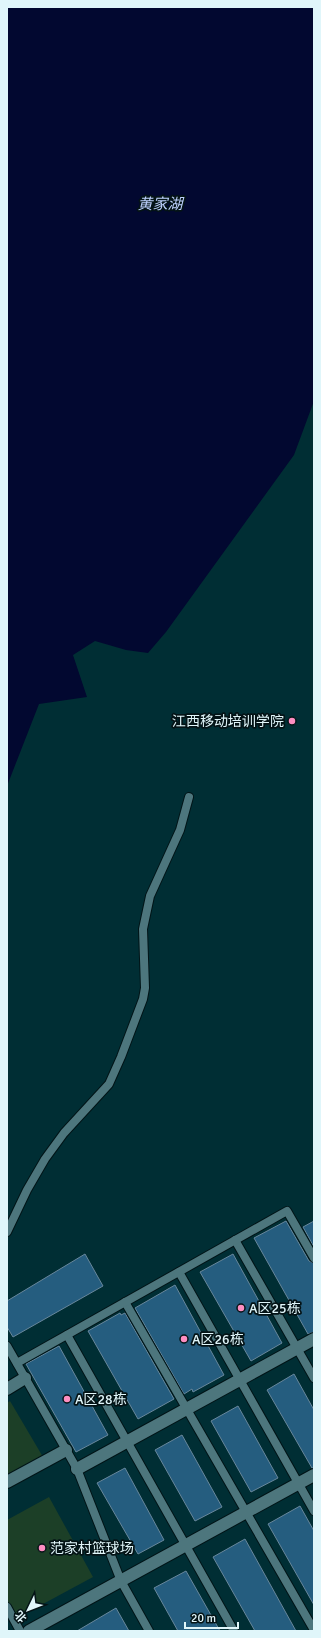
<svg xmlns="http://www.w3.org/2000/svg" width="321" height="1638" font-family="Signika,'Noto Sans SC',sans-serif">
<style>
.green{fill:#1c3f27}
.water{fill:#020830}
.building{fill:#255d7f;stroke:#68879c}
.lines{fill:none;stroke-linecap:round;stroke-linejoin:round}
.lane-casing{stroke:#011417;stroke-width:10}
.street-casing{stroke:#011417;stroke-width:14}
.lane{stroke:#4d767d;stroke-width:8}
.street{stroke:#4d767d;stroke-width:12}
.poi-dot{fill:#fd8ec1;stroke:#041316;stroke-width:1.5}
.labels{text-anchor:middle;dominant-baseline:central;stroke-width:3.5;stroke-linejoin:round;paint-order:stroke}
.poi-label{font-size:14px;fill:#e0f6fa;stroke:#041316;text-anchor:start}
.water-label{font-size:15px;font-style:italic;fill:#bed1fe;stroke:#041316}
</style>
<rect width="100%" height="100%" fill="#002e34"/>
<!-- green -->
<g class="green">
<polygon points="10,1401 43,1457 7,1477 7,1403"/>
<polygon points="49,1497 93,1577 17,1618 7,1600 7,1520"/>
</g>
<!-- water -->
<polygon class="water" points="7,7 314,7 314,401 294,455 166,632 148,653 126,650 95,641 73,655 87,697 39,704 7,786"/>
<!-- building -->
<g class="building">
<polygon points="286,1221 309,1261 314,1263 314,1332 308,1334 254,1238"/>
<polygon points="314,1221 314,1247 303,1227"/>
<polygon points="85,1254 103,1286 13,1337 7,1327 7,1301"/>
<polygon points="233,1254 282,1343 251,1361 200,1272"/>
<polygon points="175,1285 224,1375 193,1392 192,1389 184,1394 135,1308"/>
<polygon points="120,1313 121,1315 125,1313 174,1399 138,1419 88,1331"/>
<polygon points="59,1346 108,1435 76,1452 26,1364"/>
<polygon points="294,1374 314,1410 314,1468 312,1468 267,1390"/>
<polygon points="238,1406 278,1478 251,1492 211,1421"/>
<polygon points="182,1435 222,1507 195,1521 155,1450"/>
<polygon points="125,1468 164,1540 138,1554 97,1483"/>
<polygon points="300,1506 314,1531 314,1605 268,1524"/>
<polygon points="245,1539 296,1631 255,1631 213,1557"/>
<polygon points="186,1571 220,1631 178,1631 154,1588"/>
<polygon points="116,1608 129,1631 77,1631"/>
</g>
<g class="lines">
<!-- lane casing -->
<g class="lane-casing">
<g id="lane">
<polyline points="7,1232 27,1190 45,1159 64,1133 109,1084 121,1057 143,999 145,988 143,929 150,896 180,830 189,797"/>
<polyline points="235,1240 314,1378"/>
<polyline points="179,1272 314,1511"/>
<polyline points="125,1302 314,1630"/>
<polyline points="67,1335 234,1631"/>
<polyline points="7,1346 77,1469 121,1581 149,1631"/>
<polyline points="17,1363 287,1211 314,1258"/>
<polyline points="7,1607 20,1631"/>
</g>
</g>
<!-- street casing -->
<g class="street-casing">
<g id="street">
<polyline points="7,1389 25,1378"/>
<polyline points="77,1469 314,1339"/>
<polyline points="7,1482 66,1450"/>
<polyline points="29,1631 314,1475"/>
</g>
</g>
<!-- lane -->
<use href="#lane" class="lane"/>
<!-- street -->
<use href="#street" class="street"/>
</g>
<!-- markers -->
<g class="poi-dot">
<circle cx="292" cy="721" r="4"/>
<circle cx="241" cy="1308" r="4"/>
<circle cx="184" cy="1339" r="4"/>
<circle cx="67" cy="1399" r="4"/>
<circle cx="42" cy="1548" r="4"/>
</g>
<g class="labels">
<!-- poi labels -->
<g class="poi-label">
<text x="284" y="721" text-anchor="end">江西移动培训学院</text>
<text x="249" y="1308">A区25栋</text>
<text x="192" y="1339">A区26栋</text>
<text x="75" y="1399">A区28栋</text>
<text x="50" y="1548">范家村篮球场</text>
</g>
<!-- water labels -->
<g class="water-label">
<text x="160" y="204">黄家湖</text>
</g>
</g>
<!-- border -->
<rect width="321" height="1638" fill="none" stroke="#e0f6fa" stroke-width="16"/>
<!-- north arrow -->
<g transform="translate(28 1610) rotate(227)" stroke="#041316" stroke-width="3" paint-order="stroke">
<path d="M0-3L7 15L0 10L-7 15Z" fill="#e0f6fa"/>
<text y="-6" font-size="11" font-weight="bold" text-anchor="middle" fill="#e0f6fa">北</text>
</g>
<!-- scale -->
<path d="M185 1622v6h53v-6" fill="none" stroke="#e0f6fa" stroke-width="2"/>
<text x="191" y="1622" font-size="12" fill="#e0f6fa" stroke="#041316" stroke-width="3" paint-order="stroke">20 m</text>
</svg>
